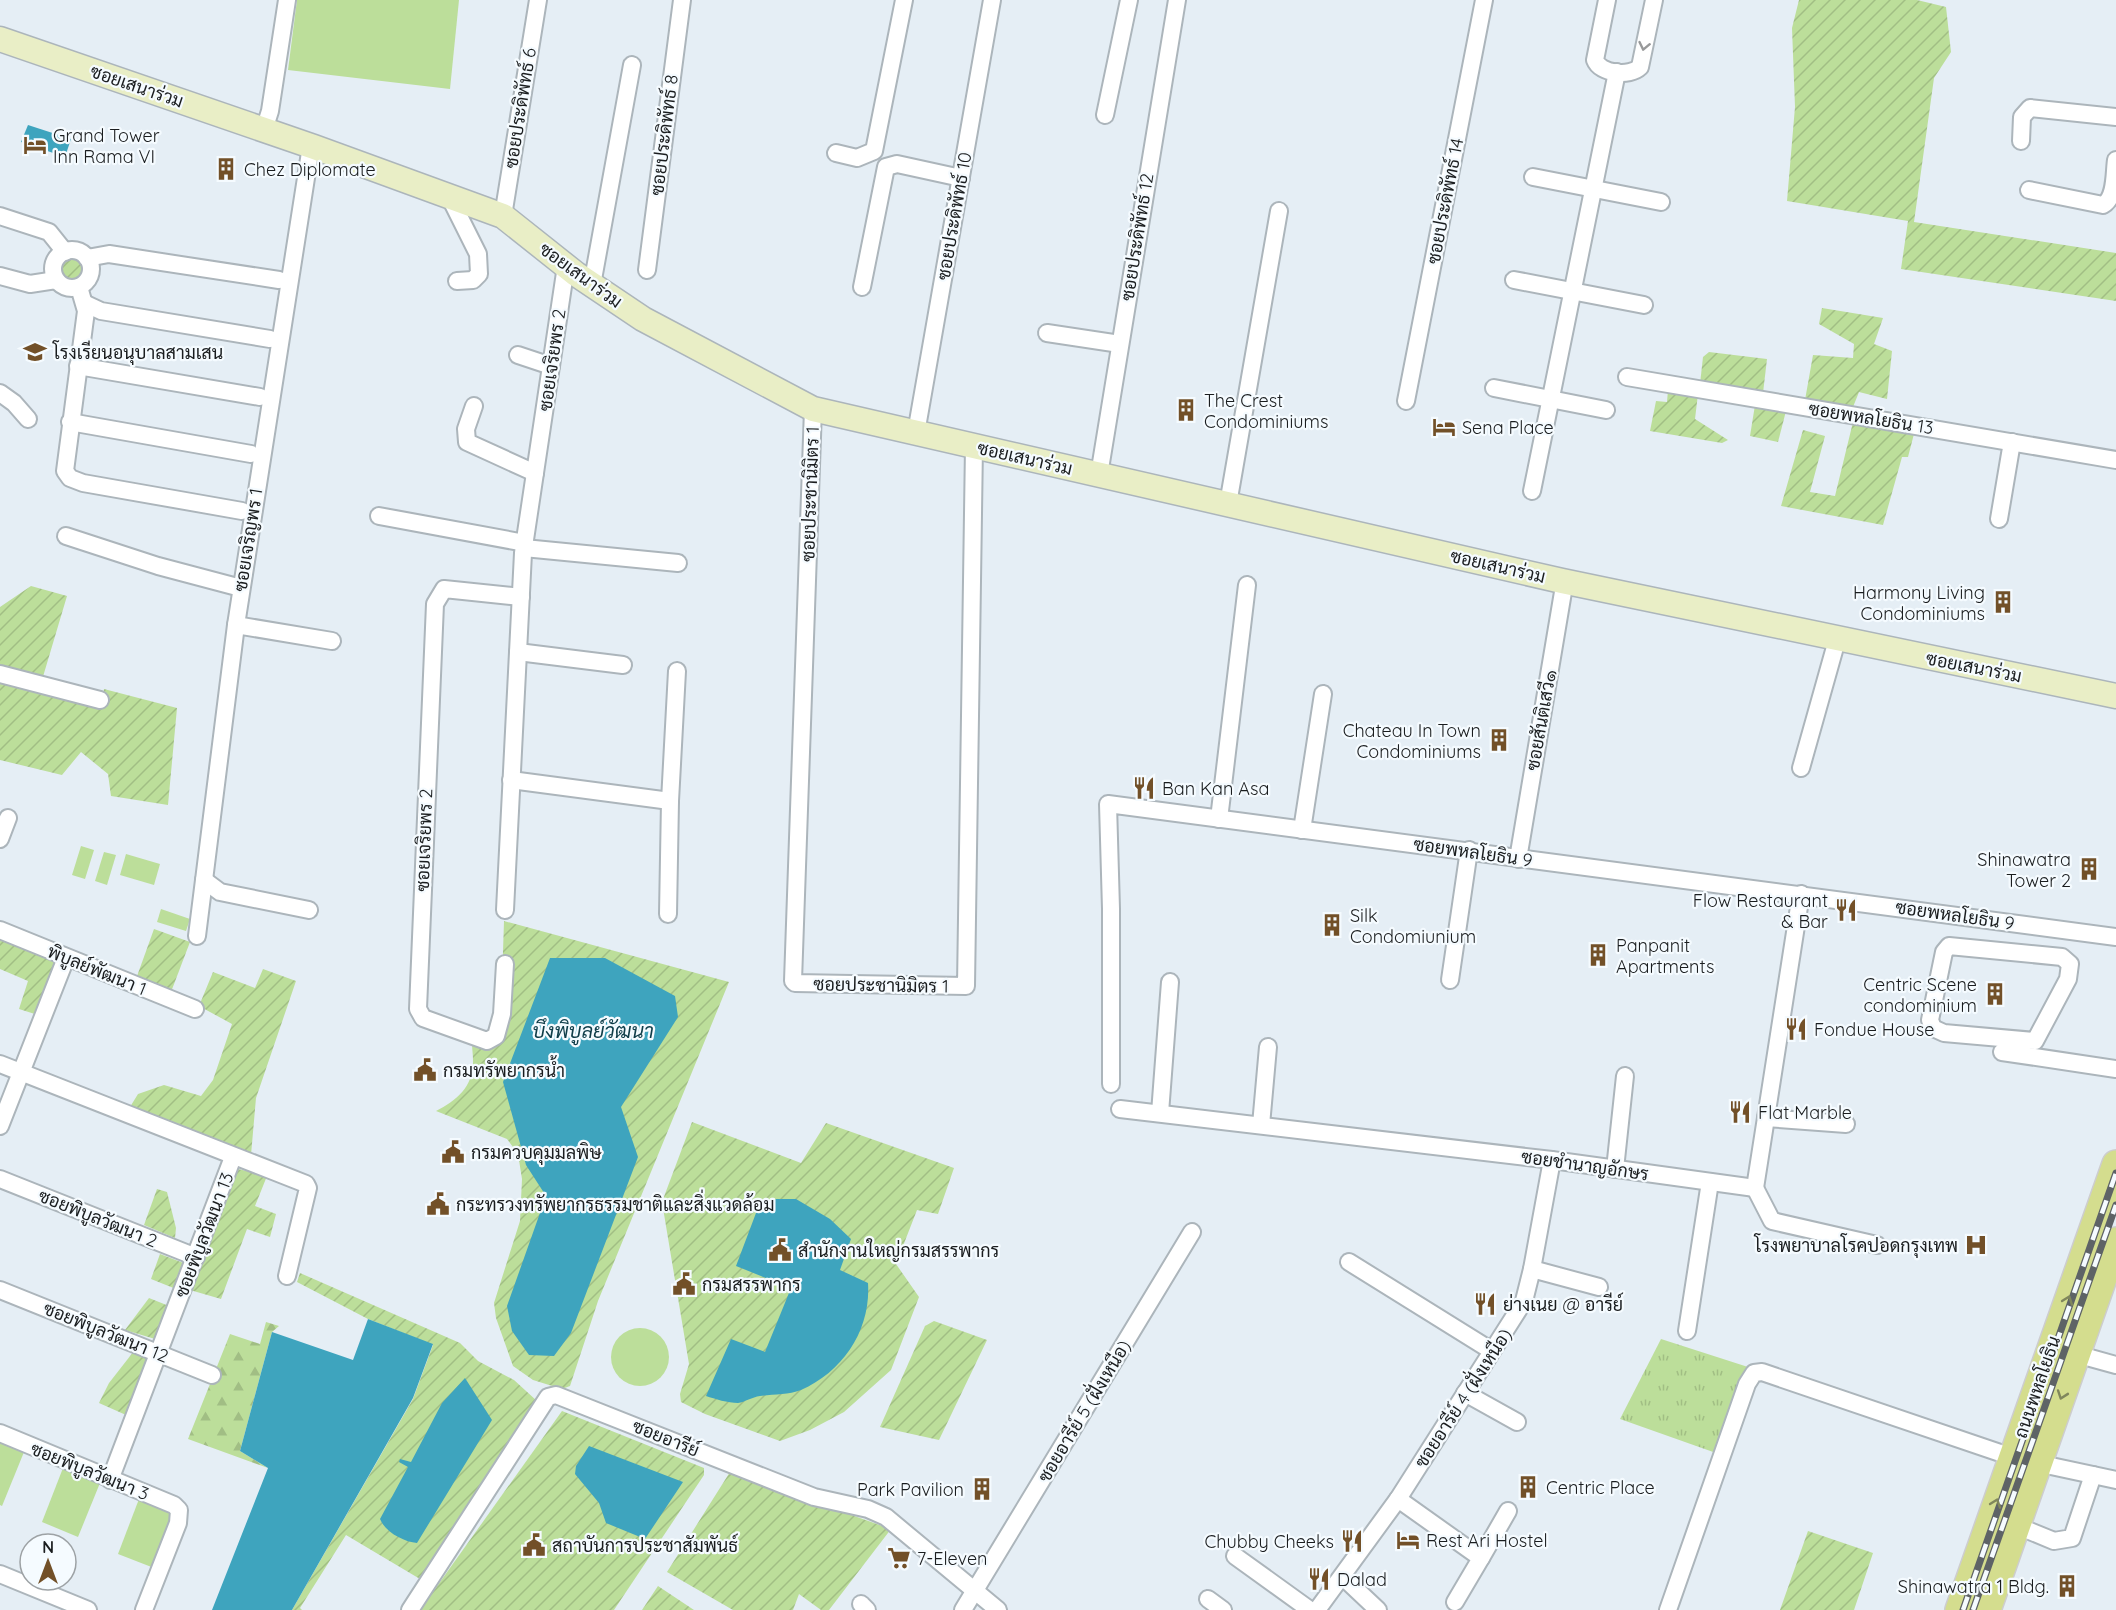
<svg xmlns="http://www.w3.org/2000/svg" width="2116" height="1610" font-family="Quicksand,Sarabun,sans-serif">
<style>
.grass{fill:#bcde9a}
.forest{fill:url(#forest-firs)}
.park{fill:url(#park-tufts)}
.garden{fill:url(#garden-furrows)}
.water{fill:#3ea4be}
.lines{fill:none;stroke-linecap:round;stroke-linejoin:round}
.street-casing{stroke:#acb5bb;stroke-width:20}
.secondary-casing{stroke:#acb5bb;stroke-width:27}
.primary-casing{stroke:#cdcdce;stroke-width:30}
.street{stroke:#fff;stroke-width:16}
.secondary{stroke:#e9eec6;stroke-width:24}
.primary{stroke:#d4dd8e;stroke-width:27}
.rail-casing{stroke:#5e6366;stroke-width:7}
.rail{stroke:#f5fbff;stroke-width:4.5;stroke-dasharray:14;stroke-linecap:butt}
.oneway{stroke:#98999a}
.oneway2{stroke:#80875c}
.labels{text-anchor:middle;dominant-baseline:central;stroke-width:4.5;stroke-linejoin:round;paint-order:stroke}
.street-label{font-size:18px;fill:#1a1d1f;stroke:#f5fbff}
.poi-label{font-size:18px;fill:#1a1d1f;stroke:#f5fbff;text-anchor:start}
.water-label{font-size:20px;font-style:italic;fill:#0f3d49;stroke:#f5fbff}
</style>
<defs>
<pattern id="forest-firs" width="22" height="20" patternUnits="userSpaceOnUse" patternTransform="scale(1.5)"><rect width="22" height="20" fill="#bcde9a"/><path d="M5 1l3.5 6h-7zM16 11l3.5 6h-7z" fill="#a1be84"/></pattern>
<pattern id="park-tufts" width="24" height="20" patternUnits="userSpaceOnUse" patternTransform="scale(1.5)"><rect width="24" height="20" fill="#bcde9a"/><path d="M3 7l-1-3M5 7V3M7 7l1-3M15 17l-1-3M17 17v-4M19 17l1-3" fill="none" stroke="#a1be84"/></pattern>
<pattern id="garden-furrows" width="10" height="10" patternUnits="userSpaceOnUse" patternTransform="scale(1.5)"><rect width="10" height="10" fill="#bcde9a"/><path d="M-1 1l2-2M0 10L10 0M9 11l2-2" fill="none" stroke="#a1be84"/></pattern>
</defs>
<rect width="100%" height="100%" fill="#e5eef5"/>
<!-- grass -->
<g class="grass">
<polygon points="297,0 459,0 450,89 288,70"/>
<polygon points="81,846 94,850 85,879 72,875"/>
<polygon points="104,852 116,855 107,885 95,881"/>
<polygon points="126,854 160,864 154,885 120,875"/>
<polygon points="161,909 190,919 186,931 157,922"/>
<circle cx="640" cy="1357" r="29"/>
<polygon points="0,1442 24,1452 2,1506 0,1505"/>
<polygon points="63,1468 100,1483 78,1537 42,1522"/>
<polygon points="139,1499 172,1512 173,1515 154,1568 118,1554"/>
</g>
<!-- forest -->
<polygon class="forest" points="266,1322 279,1326 272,1332 240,1451 268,1468 188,1439 230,1334 260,1344"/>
<!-- park -->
<polygon class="park" points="1661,1339 1748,1367 1716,1453 1620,1419"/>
<!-- garden -->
<g class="garden">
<polygon points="1799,0 1917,0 1946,7 1951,52 1934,78 1914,222 2116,253 2116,301 1901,269 1908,221 1787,201 1795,107 1792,28"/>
<circle cx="71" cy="269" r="12"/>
<polygon points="1822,308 1883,318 1874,344 1892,351 1887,399 1859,392 1853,407 1805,400 1813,355 1853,358 1854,344 1819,324"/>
<polygon points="1709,352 1767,359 1763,393 1700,384 1703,357"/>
<polygon points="1668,390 1698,394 1695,419 1728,440 1722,443 1650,431 1656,401 1667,402"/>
<polygon points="1755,405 1786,411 1778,442 1750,436"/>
<polygon points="1853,422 1915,430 1908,457 1902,457 1883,525 1781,506 1803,430 1825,436 1810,492 1835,496"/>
<polygon points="31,586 67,596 42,680 103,695 104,689 177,708 168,805 111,796 108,774 81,752 62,775 0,760 0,607"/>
<path d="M 504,921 L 729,982 L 598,1301 L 570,1386 L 562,1389 L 533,1380 L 513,1366 L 496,1318 L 494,1303 L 520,1221 L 522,1179 L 518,1154 L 507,1139 L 436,1111 C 457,1100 474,1086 473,1060 C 473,1051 471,1046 473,1037 L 500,1044 Z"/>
<polygon points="154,929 190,942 171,992 136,979"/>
<polygon points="0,939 55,962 38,1015 19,1009 28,981 0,969"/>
<polygon points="263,969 296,981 256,1098 251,1155 130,1107 138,1094 164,1085 201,1096 213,1080 232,1024 199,1006 213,972 255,988"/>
<polygon points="692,1122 801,1163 826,1123 954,1168 938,1214 917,1210 896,1264 919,1297 891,1370 844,1412 810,1430 780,1441 705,1414 681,1402 680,1394 689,1364 662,1202"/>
<polygon points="238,1169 267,1176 255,1206 276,1214 270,1237 247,1229 221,1299 190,1290"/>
<polygon points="157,1189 167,1192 176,1228 175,1238 144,1225"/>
<polygon points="160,1254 186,1264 176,1289 151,1279"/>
<polygon points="300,1273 460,1343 478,1361 514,1380 537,1401 420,1579 346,1535 300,1608 302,1610 292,1610 413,1399 433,1345 368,1319 297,1282"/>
<polygon points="149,1298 169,1306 155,1339 125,1330"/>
<polygon points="934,1321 987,1340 939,1440 880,1427 925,1326"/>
<polygon points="134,1351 149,1355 126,1415 99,1403 109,1383"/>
<polygon points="562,1411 704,1468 704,1475 614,1610 420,1610"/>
<polygon points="730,1472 891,1529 829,1610 821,1610 799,1594 793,1610 733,1610 667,1572"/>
<polygon points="1808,1531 1873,1553 1854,1610 1780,1610"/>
<polygon points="658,1586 694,1610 642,1610"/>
</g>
<!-- water -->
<g class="water">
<polygon points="28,125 71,139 65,157 21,142"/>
<polygon points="550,958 605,958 675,996 678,1017 621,1107 638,1157 571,1333 554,1356 529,1355 512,1331 507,1306 546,1196 526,1165 503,1082"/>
<path d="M 776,1199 L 796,1199 L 830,1219 L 851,1239 L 840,1270 L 868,1283 C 871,1329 844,1371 801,1390 C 788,1395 774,1394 760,1396 C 752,1397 745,1402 738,1403 C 728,1403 715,1399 706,1396 L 731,1339 L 765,1352 L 791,1288 L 736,1266 L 756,1213 Z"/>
<polygon points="368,1319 433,1344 413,1398 292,1610 212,1610 268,1468 240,1451 272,1332 353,1360"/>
<path d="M 465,1378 L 492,1420 L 417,1543 C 404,1542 385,1532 380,1519 L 408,1467 L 399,1462 L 400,1459 L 411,1462 L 442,1403 Z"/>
<polygon points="589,1446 683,1482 645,1539 606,1523 599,1503 575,1474 576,1466"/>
</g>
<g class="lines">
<!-- street casing -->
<g class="street-casing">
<g id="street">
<path d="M 1607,0 L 1595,60 C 1600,74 1630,77 1640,67 L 1654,0"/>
<polyline points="1105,115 1129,0"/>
<polyline points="264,130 270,111 287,0"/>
<polyline points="2021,141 2022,117 2030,108 2116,117"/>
<polyline points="836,153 857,158 874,151 904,0"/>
<polyline points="1533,177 1661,202"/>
<path d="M 2029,190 L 2103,205 C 2116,198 2114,173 2116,160"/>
<polyline points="449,196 478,254 479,274 473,280 457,281"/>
<polyline points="0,216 49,232 65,252"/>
<polyline points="503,216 538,0"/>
<circle cx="72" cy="269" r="19"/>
<polyline points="87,258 109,254 279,280"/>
<polyline points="647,270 682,0"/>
<polyline points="0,276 30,284 56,280"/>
<polyline points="1514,280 1644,305"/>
<polyline points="592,285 632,65"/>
<polyline points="79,287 86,311 65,471 70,478 83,483 242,511"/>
<polyline points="862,287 886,167 897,164 961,178"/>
<polyline points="86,304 101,311 270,339"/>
<polyline points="1047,333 1120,344"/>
<polyline points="518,355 551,366"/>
<polyline points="78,366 260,397"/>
<polyline points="1627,377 2116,460"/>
<polyline points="1494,388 1606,410"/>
<polyline points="0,393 14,403 28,419"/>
<polyline points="1406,401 1484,0"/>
<polyline points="474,406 466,429 467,442 535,473"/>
<polyline points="813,409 793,981 795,983 966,986 974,446"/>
<polyline points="70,422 251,454"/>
<polyline points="916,433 992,0"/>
<polyline points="1099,475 1177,0"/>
<polyline points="1532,491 1617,72"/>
<polyline points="1228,504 1279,211"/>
<polyline points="379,516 525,543"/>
<polyline points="1999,519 2012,442"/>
<polyline points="66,536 158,566 241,588"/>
<polyline points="524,548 678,563"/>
<polyline points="236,625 332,641"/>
<polyline points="518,652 623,665"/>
<polyline points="0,674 100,700"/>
<polyline points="1801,768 1837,640"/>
<polyline points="511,780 670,801"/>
<polyline points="1219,819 1247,585"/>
<polyline points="1302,830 1323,694"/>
<polyline points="0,839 8,818"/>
<polyline points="1518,859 1563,592 1562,581"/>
<polyline points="204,880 220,892 309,910"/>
<polyline points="505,910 523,553 566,266"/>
<polyline points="668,914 670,801 677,671"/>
<polyline points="0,930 195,1009"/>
<polyline points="197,936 236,625 311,146"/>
<polygon points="1949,946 2062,957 2070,964 2068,979 2035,1041 1944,1033 1933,1028 1930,1020 1944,952"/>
<polyline points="505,964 502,1014 496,1036 487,1041 423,1018 418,1009 435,604 444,589 521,597"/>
<polyline points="1450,980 1469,850"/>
<polyline points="2002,1052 2116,1069"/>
<polyline points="0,1064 306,1184 308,1188 287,1276"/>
<polyline points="1111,1084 1111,909 1108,804 2116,937"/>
<polyline points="1120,1109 1552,1160 1755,1188"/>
<polyline points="1160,1113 1170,982"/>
<polyline points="1766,1118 1846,1124"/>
<polyline points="1261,1125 1268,1047"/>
<polyline points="0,1126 66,958"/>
<polyline points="1615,1169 1625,1076"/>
<polyline points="0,1179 196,1257"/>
<polyline points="1755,1188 1801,894"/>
<polyline points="1755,1188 1772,1221 1877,1245"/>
<polyline points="1349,1262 1492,1351"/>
<polyline points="1532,1269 1599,1287"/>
<polyline points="0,1290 212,1375"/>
<polyline points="1687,1331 1710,1182"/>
<polyline points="2076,1354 2116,1365"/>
<polyline points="1465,1393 1517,1422"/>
<polyline points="0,1433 174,1505 179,1510 178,1523 144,1610"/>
<polyline points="2037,1463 2116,1480"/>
<polyline points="110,1480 233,1157"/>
<polyline points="1398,1499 1481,1558 1455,1602"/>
<polyline points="2015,1525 2054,1541 2072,1538 2093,1475"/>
<polyline points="1235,1556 1310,1610"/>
<polyline points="1481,1558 1508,1511"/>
<polyline points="0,1574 88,1610"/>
<polyline points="1343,1577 1378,1610"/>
<polyline points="1208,1599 1223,1610"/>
<polyline points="861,1604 867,1610"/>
<polyline points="410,1610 548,1397 556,1395 814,1497 868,1509 886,1517 998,1610"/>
<polyline points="963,1610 1192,1232"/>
<polyline points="1317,1610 1398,1499 1524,1301 1532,1269 1552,1160"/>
<polyline points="1668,1610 1747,1384 1754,1373 1762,1372 2012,1457"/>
</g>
</g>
<!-- secondary casing -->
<g class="secondary-casing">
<polyline id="secondary" points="0,39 314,147 503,216 576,274 643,319 813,409 1562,581 2116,696"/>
</g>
<!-- primary casing -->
<g class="primary-casing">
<g id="primary">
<polyline points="1959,1610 2116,1164"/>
<polyline points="1987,1610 2116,1241"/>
</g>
</g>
<!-- street -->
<use href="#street" class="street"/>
<!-- secondary -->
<use href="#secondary" class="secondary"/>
<!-- primary -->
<use href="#primary" class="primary"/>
<!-- rail casing -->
<g class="rail-casing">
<g id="rail">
<polyline points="1963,1610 2116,1173"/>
<polyline points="1973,1610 2116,1205"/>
</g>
</g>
<!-- rail -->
<use href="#rail" class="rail"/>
</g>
<!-- one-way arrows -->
<defs><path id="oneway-chevron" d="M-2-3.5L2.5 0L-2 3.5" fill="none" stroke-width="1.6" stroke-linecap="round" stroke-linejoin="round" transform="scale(1.5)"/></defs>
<use class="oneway" href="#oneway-chevron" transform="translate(1644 46) rotate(102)"/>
<g class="oneway2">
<use href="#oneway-chevron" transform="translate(2068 1300) rotate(-70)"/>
<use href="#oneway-chevron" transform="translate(2062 1395) rotate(109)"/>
<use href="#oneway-chevron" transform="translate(1996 1503) rotate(-70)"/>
</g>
<!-- icons -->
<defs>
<g id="hotel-bare" transform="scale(1.8)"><path d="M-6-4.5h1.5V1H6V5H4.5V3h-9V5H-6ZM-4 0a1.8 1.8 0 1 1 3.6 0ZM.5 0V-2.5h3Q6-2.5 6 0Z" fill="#725028" stroke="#f5fbff" stroke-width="2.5" paint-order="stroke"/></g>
<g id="building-bare" transform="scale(1.8)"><path d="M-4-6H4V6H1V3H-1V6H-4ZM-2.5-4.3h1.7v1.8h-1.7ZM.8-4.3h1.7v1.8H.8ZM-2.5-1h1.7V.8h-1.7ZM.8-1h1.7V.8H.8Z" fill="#725028" stroke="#f5fbff" stroke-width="2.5" paint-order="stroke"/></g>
<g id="school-bare" transform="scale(1.8)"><path d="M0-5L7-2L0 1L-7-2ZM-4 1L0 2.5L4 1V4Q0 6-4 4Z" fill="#725028" stroke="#f5fbff" stroke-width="2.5" paint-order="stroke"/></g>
<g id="restaurant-bare" transform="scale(1.8)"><path d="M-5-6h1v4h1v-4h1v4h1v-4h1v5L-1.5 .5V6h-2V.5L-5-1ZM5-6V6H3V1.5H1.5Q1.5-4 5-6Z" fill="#725028" stroke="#f5fbff" stroke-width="2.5" paint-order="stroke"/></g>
<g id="civic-bare" transform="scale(1.8)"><path d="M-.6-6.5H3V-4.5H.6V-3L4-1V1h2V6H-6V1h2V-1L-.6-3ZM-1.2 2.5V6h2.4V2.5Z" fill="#725028" stroke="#f5fbff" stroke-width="2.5" paint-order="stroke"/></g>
<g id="hospital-bare" transform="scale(1.8)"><path d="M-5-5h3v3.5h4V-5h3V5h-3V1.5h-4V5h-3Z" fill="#725028" stroke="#f5fbff" stroke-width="2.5" paint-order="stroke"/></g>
<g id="supermarket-bare" transform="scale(1.8)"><path d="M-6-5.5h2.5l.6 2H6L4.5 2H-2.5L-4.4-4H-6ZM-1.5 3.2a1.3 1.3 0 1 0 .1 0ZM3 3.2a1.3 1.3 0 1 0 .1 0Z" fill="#725028" stroke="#f5fbff" stroke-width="2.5" paint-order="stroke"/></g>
</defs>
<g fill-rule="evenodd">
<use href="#hotel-bare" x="35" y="145"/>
<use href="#building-bare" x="226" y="169"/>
<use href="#school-bare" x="35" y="352"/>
<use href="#building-bare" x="1186" y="410"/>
<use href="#hotel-bare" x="1444" y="427"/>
<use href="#building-bare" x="2003" y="602"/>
<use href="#building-bare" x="1499" y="740"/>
<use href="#restaurant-bare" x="1144" y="788"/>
<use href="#building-bare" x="2089" y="869"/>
<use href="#restaurant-bare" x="1846" y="910"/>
<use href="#building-bare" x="1332" y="925"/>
<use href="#building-bare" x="1598" y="955"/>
<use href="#building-bare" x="1995" y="994"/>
<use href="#restaurant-bare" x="1796" y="1029"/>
<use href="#civic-bare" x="425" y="1070"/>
<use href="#restaurant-bare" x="1740" y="1112"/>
<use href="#civic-bare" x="453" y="1152"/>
<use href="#civic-bare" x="438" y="1204"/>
<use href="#hospital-bare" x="1976" y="1245"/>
<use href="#civic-bare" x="780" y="1250"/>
<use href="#civic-bare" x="684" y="1284"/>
<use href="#restaurant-bare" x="1485" y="1304"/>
<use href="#building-bare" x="1528" y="1487"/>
<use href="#building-bare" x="982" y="1489"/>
<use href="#hotel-bare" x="1408" y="1540"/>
<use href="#restaurant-bare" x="1352" y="1541"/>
<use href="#civic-bare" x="534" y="1545"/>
<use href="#supermarket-bare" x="899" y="1558"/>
<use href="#restaurant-bare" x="1319" y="1579"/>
<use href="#building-bare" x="2067" y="1586"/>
</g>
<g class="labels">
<!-- street labels -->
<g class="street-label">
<text transform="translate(137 86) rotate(19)">ซอยเสนาร่วม</text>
<text transform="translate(520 108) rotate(-81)">ซอยประดิพัทธ์ 6</text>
<text transform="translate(664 135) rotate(-83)">ซอยประดิพัทธ์ 8</text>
<text transform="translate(1445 201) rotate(-79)">ซอยประดิพัทธ์ 14</text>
<text transform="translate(954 216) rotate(-80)">ซอยประดิพัทธ์ 10</text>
<text transform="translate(1137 237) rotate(-81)">ซอยประดิพัทธ์ 12</text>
<text transform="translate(581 275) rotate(36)">ซอยเสนาร่วม</text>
<text transform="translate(552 360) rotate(-82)">ซอยเจริยพร 2</text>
<text transform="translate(1871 418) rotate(9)">ซอยพหลโยธิน 13</text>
<text transform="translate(1025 458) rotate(13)">ซอยเสนาร่วม</text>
<text transform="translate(810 494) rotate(-88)">ซอยประชานิมิตร 1</text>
<text transform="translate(248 540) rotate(-81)">ซอยเจริญพร 1</text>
<text transform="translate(1498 566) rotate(13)">ซอยเสนาร่วม</text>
<text transform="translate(1974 667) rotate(11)">ซอยเสนาร่วม</text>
<text transform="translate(1541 720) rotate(-80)">ซอยสันติเสวี๑</text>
<text transform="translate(424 840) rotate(-88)">ซอยเจริยพร 2</text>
<text transform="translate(1473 852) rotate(8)">ซอยพหลโยธิน 9</text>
<text transform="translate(1955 915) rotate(8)">ซอยพหลโยธิน 9</text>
<text transform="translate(97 970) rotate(22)">พิบูลย์พัฒนา 1</text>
<text transform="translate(881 985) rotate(1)">ซอยประชานิมิตร 1</text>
<text transform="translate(1585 1165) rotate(8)">ซอยชำนาญอักษร</text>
<text transform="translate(98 1218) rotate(22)">ซอยพิบูลวัฒนา 2</text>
<text transform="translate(204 1235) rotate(-69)">ซอยพิบูลวัฒนา 13</text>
<text transform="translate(106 1332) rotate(22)">ซอยพิบูลวัฒนา 12</text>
<text transform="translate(2037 1387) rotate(-71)">ถนนพหลโยธิน</text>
<text transform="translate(1463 1398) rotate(-57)">ซอยอารีย์ 4 (ฝั่งเหนือ)</text>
<text transform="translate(1084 1411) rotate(-59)">ซอยอารีย์ 5 (ฝั่งเหนือ)</text>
<text transform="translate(666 1438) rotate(22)">ซอยอารีย์</text>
<text transform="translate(90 1471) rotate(22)">ซอยพิบูลวัฒนา 3</text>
</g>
<!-- poi labels -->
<g class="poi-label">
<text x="53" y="135">Grand Tower<tspan x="53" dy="21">Inn Rama VI</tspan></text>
<text x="244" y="169">Chez Diplomate</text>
<text x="53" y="352">โรงเรียนอนุบาลสามเสน</text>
<text x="1204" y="400">The Crest<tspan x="1204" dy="21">Condominiums</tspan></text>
<text x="1462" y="427">Sena Place</text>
<text x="1985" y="592" text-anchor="end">Harmony Living<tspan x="1985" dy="21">Condominiums</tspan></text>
<text x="1481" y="730" text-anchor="end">Chateau In Town<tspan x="1481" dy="21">Condominiums</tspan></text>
<text x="1162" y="788">Ban Kan Asa</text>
<text x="2071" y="859" text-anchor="end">Shinawatra<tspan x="2071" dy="21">Tower 2</tspan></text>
<text x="1828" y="900" text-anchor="end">Flow Restaurant<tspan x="1828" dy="21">&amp; Bar</tspan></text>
<text x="1350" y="915">Silk<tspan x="1350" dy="21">Condomiunium</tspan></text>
<text x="1616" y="945">Panpanit<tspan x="1616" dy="21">Apartments</tspan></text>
<text x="1977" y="984" text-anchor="end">Centric Scene<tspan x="1977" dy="21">condominium</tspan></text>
<text x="1814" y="1029">Fondue House</text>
<text x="443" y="1070">กรมทรัพยากรน้ำ</text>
<text x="1758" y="1112">Flat Marble</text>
<text x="471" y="1152">กรมควบคุมมลพิษ</text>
<text x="456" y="1204">กระทรวงทรัพยากรธรรมชาติและสิ่งแวดล้อม</text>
<text x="1958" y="1245" text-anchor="end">โรงพยาบาลโรคปอดกรุงเทพ</text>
<text x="798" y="1250">สำนักงานใหญ่กรมสรรพากร</text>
<text x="702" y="1284">กรมสรรพากร</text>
<text x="1503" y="1304">ย่างเนย @ อารีย์</text>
<text x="1546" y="1487">Centric Place</text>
<text x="964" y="1489" text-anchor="end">Park Pavilion</text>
<text x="1426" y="1540">Rest Ari Hostel</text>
<text x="1334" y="1541" text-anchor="end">Chubby Cheeks</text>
<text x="552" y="1545">สถาบันการประชาสัมพันธ์</text>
<text x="917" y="1558">7-Eleven</text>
<text x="1337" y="1579">Dalad</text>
<text x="2049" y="1586" text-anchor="end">Shinawatra 1 Bldg.</text>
</g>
<!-- water labels -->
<g class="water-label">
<text x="593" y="1030">บึงพิบูลย์วัฒนา</text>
</g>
</g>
<!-- north arrow -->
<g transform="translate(48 1562)"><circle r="28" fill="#f5fbff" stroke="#9da2a5" stroke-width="1.5"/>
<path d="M0-4.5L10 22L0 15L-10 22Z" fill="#725028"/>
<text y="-9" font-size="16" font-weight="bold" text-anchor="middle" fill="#1a1d1f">N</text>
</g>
</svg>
